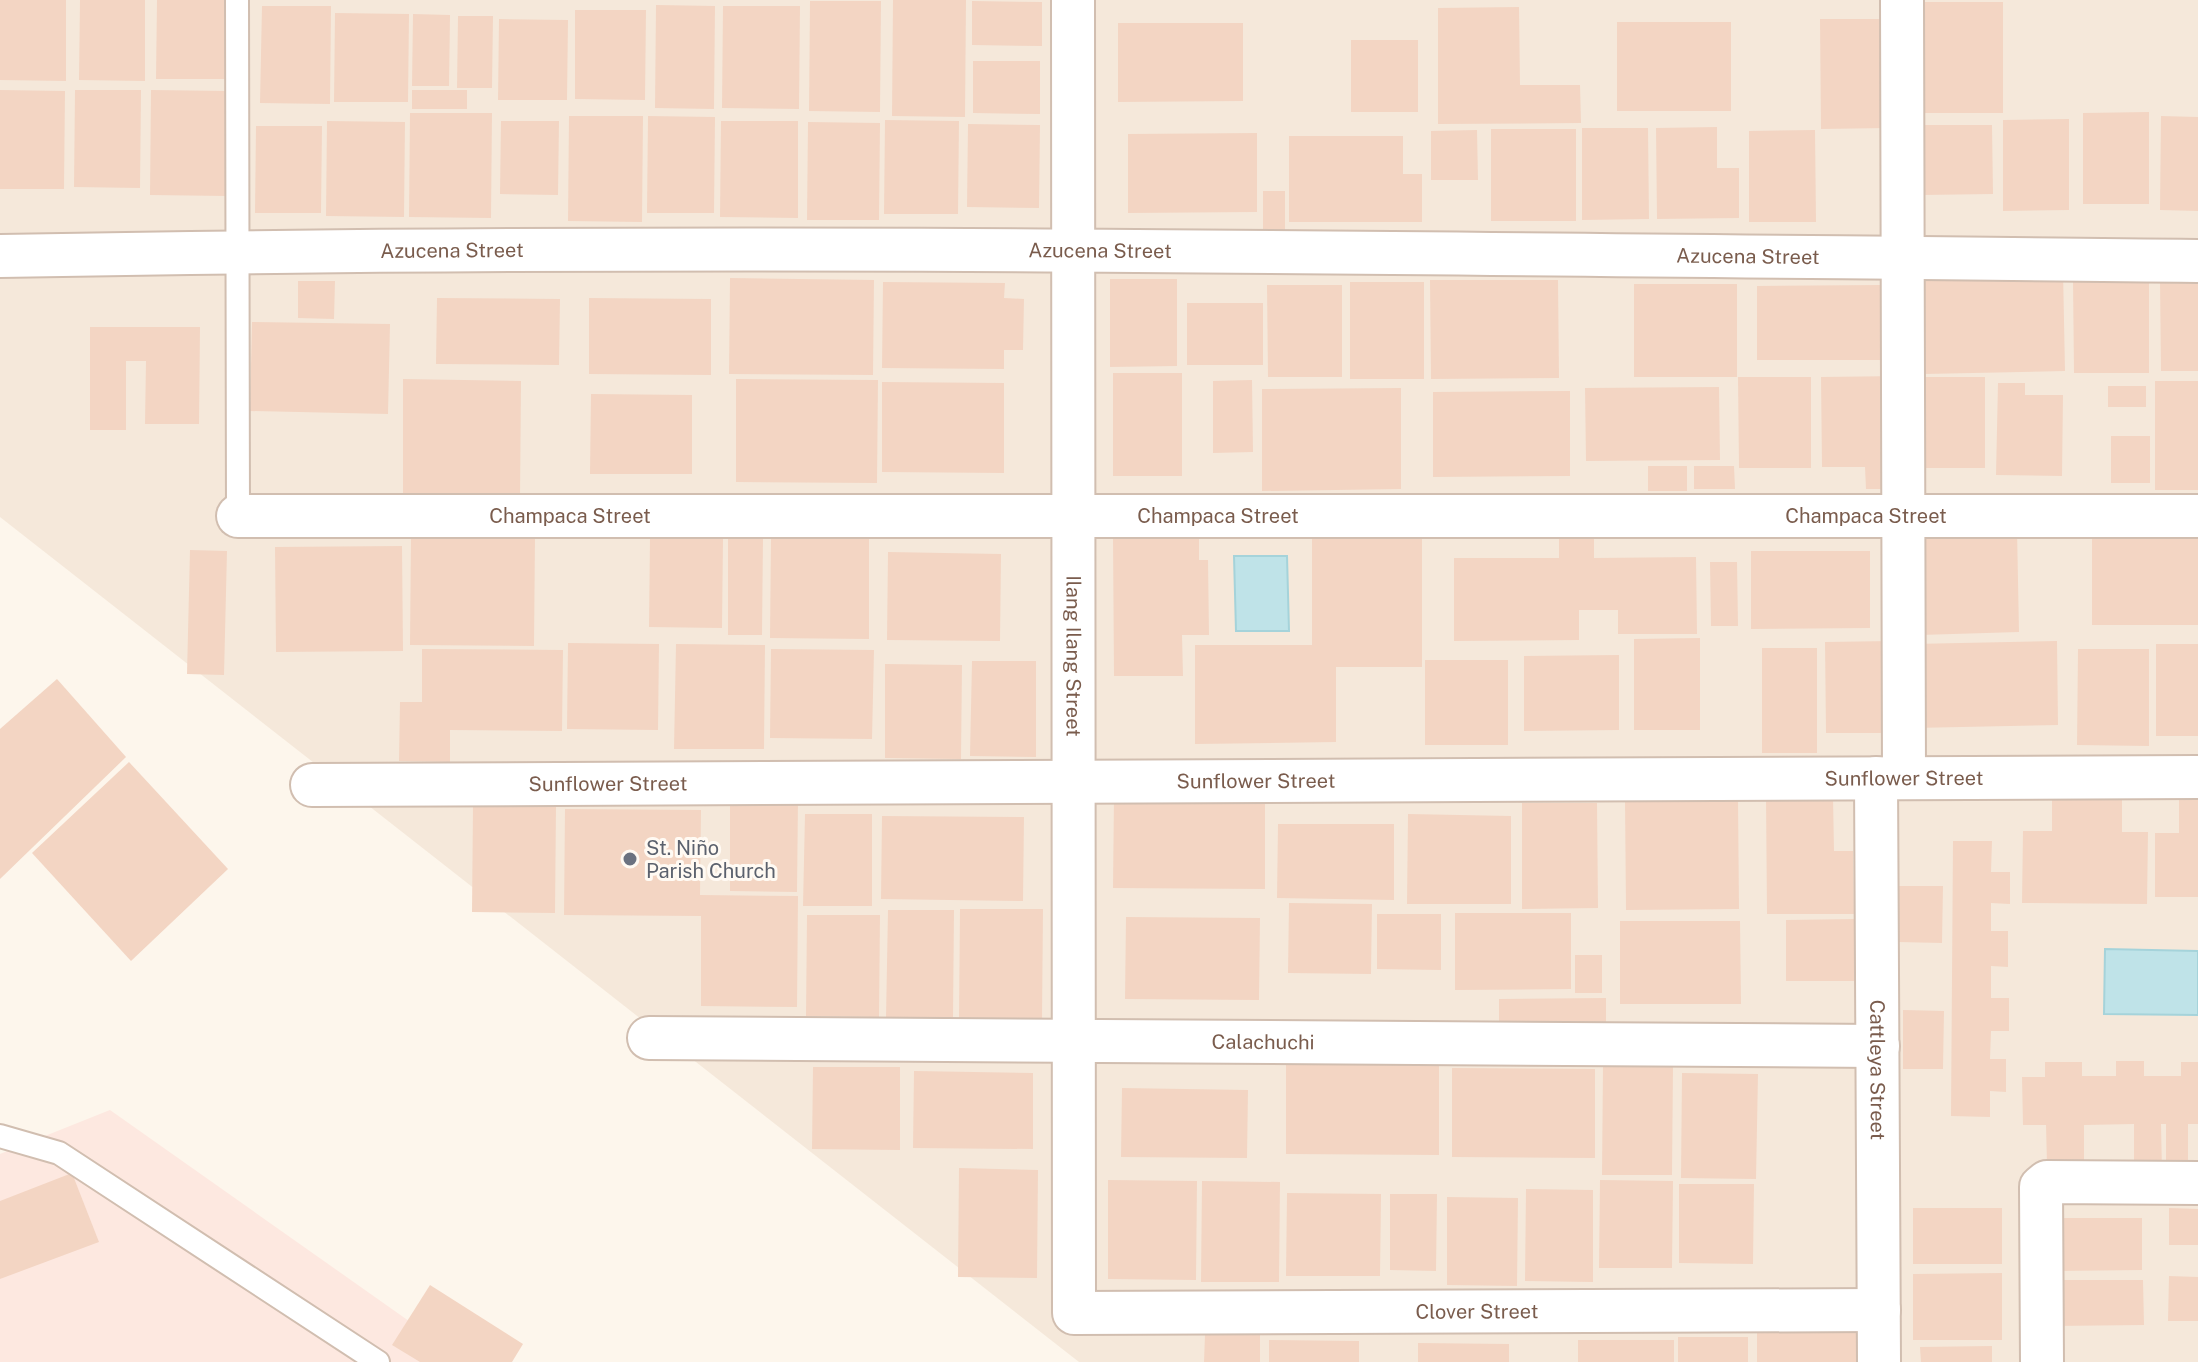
<svg xmlns="http://www.w3.org/2000/svg" width="2198" height="1362" font-family="'Public Sans',sans-serif">
<style>
.residential{fill:#f5e8da}
.commercial{fill:#fde8e0}
.water{fill:#bfe3e8;stroke:#a5d3da;stroke-width:2}
.building{fill:#f3d5c3}
.lines{fill:none;stroke-linecap:round;stroke-linejoin:round}
.lane-casing{stroke:#d1beb0;stroke-width:26}
.street-casing{stroke:#d1beb0;stroke-width:46}
.lane{stroke:#fff;stroke-width:22}
.street{stroke:#fff;stroke-width:42}
.worship-dot{fill:#6b7280;stroke:#fffaf3;stroke-width:3}
.labels{text-anchor:middle;dominant-baseline:central;stroke-width:6;stroke-linejoin:round;paint-order:stroke}
.street-label{font-size:20px;fill:#7a5c4d;stroke:#fffaf3}
.worship-label{font-size:20px;fill:#5b616d;stroke:#fffaf3;text-anchor:start}
</style>
<rect width="100%" height="100%" fill="#fdf6ec"/>
<!-- residential -->
<polygon class="residential" points="0,0 2198,0 2198,1362 1079,1362 0,517"/>
<!-- commercial -->
<polygon class="commercial" points="110,1110 467,1362 0,1362 0,1154"/>
<!-- water -->
<g class="water">
<polygon points="1234,556 1287,556 1289,631 1236,631"/>
<polygon points="2105,949 2198,951 2198,1015 2104,1014"/>
</g>
<!-- building -->
<g class="building">
<polygon points="0,0 66,0 66,81 0,80"/>
<polygon points="80,0 145,0 145,81 79,80"/>
<polygon points="157,0 228,0 227,79 156,79"/>
<polygon points="893,0 966,0 965,117 892,116"/>
<polygon points="810,1 881,1 880,112 809,111"/>
<polygon points="972,1 1042,2 1042,46 972,45"/>
<rect x="1918" y="2" width="85" height="111"/>
<polygon points="656,5 715,6 714,109 655,108"/>
<polygon points="262,6 331,6 330,104 260,103"/>
<polygon points="723,6 800,6 799,109 722,108"/>
<polygon points="1519,7 1520,85 1580,85 1581,123 1438,124 1438,8"/>
<polygon points="575,10 646,10 645,100 575,99"/>
<polygon points="335,13 409,14 408,102 334,102"/>
<polygon points="413,14 450,15 449,86 412,86"/>
<polygon points="458,16 493,16 492,88 457,88"/>
<polygon points="499,19 568,20 567,100 498,100"/>
<polygon points="1820,19 1887,19 1887,128 1821,129"/>
<rect x="1617" y="22" width="114" height="89"/>
<polygon points="1118,23 1243,23 1243,101 1118,102"/>
<rect x="1351" y="40" width="67" height="72"/>
<polygon points="973,61 1040,61 1040,114 973,113"/>
<polygon points="0,90 65,91 64,189 0,189"/>
<polygon points="75,90 141,90 140,188 74,187"/>
<polygon points="151,90 228,91 227,196 150,195"/>
<rect x="412" y="90" width="55" height="19"/>
<polygon points="2149,112 2149,204 2083,204 2083,113"/>
<polygon points="410,113 492,113 491,218 409,217"/>
<polygon points="569,116 643,116 642,222 568,221"/>
<polygon points="648,116 715,117 714,213 647,213"/>
<polygon points="2161,116 2198,117 2198,211 2160,210"/>
<polygon points="2069,119 2069,210 2003,211 2003,120"/>
<polygon points="885,120 959,121 958,214 884,214"/>
<polygon points="327,121 405,122 404,217 326,216"/>
<polygon points="501,121 559,121 558,195 500,194"/>
<polygon points="721,121 798,121 798,218 720,217"/>
<polygon points="808,122 880,123 879,220 807,220"/>
<polygon points="968,124 1040,125 1039,208 967,207"/>
<polygon points="1921,125 1992,125 1993,194 1922,195"/>
<polygon points="256,126 322,126 321,213 255,213"/>
<polygon points="1717,127 1717,168 1739,168 1739,218 1657,219 1656,128"/>
<polygon points="1582,128 1648,128 1649,219 1582,220"/>
<rect x="1491" y="129" width="85" height="92"/>
<polygon points="1477,130 1478,180 1431,180 1431,131"/>
<polygon points="1815,130 1816,222 1749,222 1749,131"/>
<polygon points="1257,133 1257,212 1128,213 1128,134"/>
<polygon points="1289,136 1403,136 1403,174 1422,174 1422,222 1289,222"/>
<rect x="1263" y="191" width="22" height="42"/>
<polygon points="2063,270 2065,371 1924,374 1922,273"/>
<polygon points="730,278 874,280 873,375 729,374"/>
<polygon points="1110,279 1177,279 1177,366 1110,367"/>
<polygon points="2198,279 2198,371 2161,371 2160,280"/>
<polygon points="1430,280 1558,280 1559,378 1431,379"/>
<polygon points="298,281 335,281 334,319 298,318"/>
<polygon points="2073,281 2149,281 2149,373 2074,373"/>
<polygon points="883,282 1005,283 1004,298 1024,299 1023,350 1004,350 1004,369 882,368"/>
<rect x="1350" y="282" width="74" height="97"/>
<rect x="1634" y="284" width="103" height="93"/>
<polygon points="1267,285 1342,285 1342,377 1268,377"/>
<polygon points="1881,285 1881,360 1757,360 1757,286"/>
<polygon points="437,298 560,299 559,365 436,364"/>
<polygon points="589,298 711,299 711,375 589,374"/>
<rect x="1187" y="303" width="76" height="62"/>
<polygon points="252,322 390,324 388,414 250,411"/>
<polygon points="90,327 200,327 199,424 145,424 146,361 126,361 126,430 90,430"/>
<rect x="1113" y="373" width="69" height="103"/>
<polygon points="1902,376 1902,489 1866,489 1865,467 1822,467 1821,377"/>
<polygon points="1738,377 1811,377 1811,468 1739,468"/>
<rect x="1919" y="377" width="66" height="91"/>
<polygon points="403,379 521,381 520,499 403,497"/>
<polygon points="736,379 878,380 877,483 736,482"/>
<polygon points="1252,380 1253,452 1213,453 1213,381"/>
<rect x="2155" y="381" width="43" height="109"/>
<polygon points="882,382 1004,383 1004,473 882,472"/>
<polygon points="1998,383 2025,383 2025,395 2063,395 2062,476 1996,475"/>
<rect x="2108" y="386" width="38" height="21"/>
<polygon points="1719,387 1720,460 1586,461 1585,388"/>
<polygon points="1401,388 1401,489 1262,491 1262,389"/>
<polygon points="1570,391 1570,476 1433,477 1433,392"/>
<polygon points="591,394 692,395 692,474 590,474"/>
<rect x="2111" y="436" width="39" height="47"/>
<rect x="1648" y="466" width="39" height="25"/>
<polygon points="1694,466 1734,466 1735,489 1694,489"/>
<polygon points="2017,529 2019,632 1920,635 1918,531"/>
<rect x="2092" y="535" width="106" height="90"/>
<polygon points="411,536 535,537 534,646 410,645"/>
<polygon points="728,537 763,537 762,635 728,635"/>
<polygon points="1113,537 1199,537 1199,560 1208,560 1209,635 1182,635 1183,676 1114,676"/>
<polygon points="1422,537 1422,667 1336,667 1336,742 1195,744 1195,645 1312,645 1312,538"/>
<polygon points="650,538 723,539 722,628 649,627"/>
<polygon points="771,539 869,539 869,639 770,638"/>
<polygon points="1559,539 1594,539 1594,558 1696,557 1697,634 1618,634 1618,610 1579,610 1579,640 1454,641 1454,558 1559,558"/>
<polygon points="402,546 403,651 276,652 275,547"/>
<polygon points="190,550 227,551 224,675 187,674"/>
<polygon points="1751,551 1870,551 1870,628 1751,629"/>
<polygon points="888,552 1001,554 1000,641 887,640"/>
<polygon points="1710,562 1737,562 1738,626 1711,626"/>
<polygon points="1700,638 1700,730 1634,730 1634,639"/>
<polygon points="1892,641 1892,733 1826,733 1825,642"/>
<polygon points="2057,641 2058,725 1913,728 1912,644"/>
<polygon points="568,643 659,644 658,730 567,729"/>
<polygon points="676,644 765,645 764,749 674,749"/>
<rect x="2156" y="644" width="42" height="92"/>
<rect x="1762" y="648" width="55" height="105"/>
<polygon points="422,649 563,650 562,731 450,730 450,762 399,761 400,702 422,702"/>
<polygon points="771,649 874,650 872,739 770,738"/>
<polygon points="2078,649 2149,649 2149,746 2077,745"/>
<polygon points="1619,655 1619,730 1524,731 1524,656"/>
<rect x="1425" y="660" width="83" height="85"/>
<polygon points="972,661 1036,661 1036,757 970,756"/>
<polygon points="885,664 962,665 961,759 885,758"/>
<polygon points="57,679 126,757 0,879 0,729"/>
<polygon points="129,762 228,869 131,961 32,853"/>
<polygon points="2179,791 2198,791 2198,897 2155,897 2155,833 2179,833"/>
<polygon points="2052,794 2122,795 2122,832 2148,832 2147,904 2022,903 2023,831 2052,831"/>
<polygon points="1114,795 1265,796 1265,889 1113,888"/>
<polygon points="1766,797 1833,797 1834,851 1853,851 1854,914 1767,914"/>
<polygon points="730,799 798,800 797,892 730,891"/>
<polygon points="1738,799 1739,909 1626,910 1625,800"/>
<polygon points="1522,803 1597,803 1598,908 1522,909"/>
<polygon points="473,805 556,806 555,913 472,912"/>
<polygon points="565,809 701,810 700,895 798,896 797,1007 701,1006 701,916 564,915"/>
<polygon points="805,814 872,814 872,906 803,906"/>
<polygon points="1408,814 1511,816 1511,904 1407,904"/>
<polygon points="882,816 1024,817 1023,901 881,899"/>
<polygon points="1278,824 1394,824 1394,900 1277,898"/>
<polygon points="1953,841 1992,841 1991,872 2010,872 2010,904 1991,903 1991,931 2008,931 2008,967 1991,966 1991,998 2009,998 2009,1031 1991,1031 1990,1059 2006,1059 2006,1092 1990,1091 1990,1117 1951,1116"/>
<polygon points="1898,886 1943,886 1942,943 1898,942"/>
<polygon points="1289,903 1372,904 1371,974 1288,973"/>
<polygon points="960,909 1043,909 1042,1021 959,1020"/>
<polygon points="888,910 954,910 953,1019 886,1018"/>
<polygon points="1455,913 1571,913 1571,989 1455,990"/>
<polygon points="1377,914 1441,914 1441,970 1377,969"/>
<polygon points="807,915 880,915 879,1017 806,1016"/>
<polygon points="1126,917 1260,918 1259,1000 1125,999"/>
<polygon points="1856,919 1856,981 1786,981 1786,920"/>
<polygon points="1620,921 1740,921 1741,1004 1620,1004"/>
<rect x="1575" y="955" width="27" height="38"/>
<polygon points="1606,998 1606,1027 1499,1028 1499,999"/>
<polygon points="1903,1010 1944,1011 1943,1069 1903,1069"/>
<polygon points="1286,1054 1439,1056 1439,1155 1286,1154"/>
<polygon points="2116,1061 2144,1061 2144,1076 2181,1076 2181,1062 2198,1062 2198,1124 2188,1124 2188,1172 2166,1172 2166,1124 2161,1124 2162,1172 2134,1173 2134,1124 2084,1125 2084,1164 2047,1164 2046,1125 2023,1125 2022,1077 2045,1077 2045,1062 2082,1062 2082,1076 2116,1076"/>
<polygon points="1603,1065 1673,1066 1672,1175 1602,1175"/>
<polygon points="813,1067 900,1067 900,1150 812,1149"/>
<polygon points="1452,1068 1595,1069 1595,1158 1452,1157"/>
<polygon points="914,1071 1033,1073 1033,1149 913,1148"/>
<polygon points="1682,1073 1758,1074 1756,1179 1681,1178"/>
<polygon points="1122,1088 1248,1090 1247,1158 1121,1157"/>
<polygon points="959,1168 1038,1170 1037,1278 958,1277"/>
<polygon points="72,1173 99,1242 0,1279 0,1201"/>
<polygon points="1108,1180 1197,1181 1196,1280 1108,1279"/>
<polygon points="1600,1180 1673,1181 1672,1268 1599,1268"/>
<polygon points="1202,1181 1280,1182 1279,1282 1201,1282"/>
<polygon points="1679,1184 1754,1184 1753,1264 1679,1263"/>
<polygon points="1526,1189 1593,1190 1593,1282 1525,1281"/>
<polygon points="1287,1193 1381,1194 1380,1276 1286,1276"/>
<polygon points="1390,1194 1437,1194 1436,1271 1390,1270"/>
<polygon points="1447,1197 1518,1198 1517,1286 1447,1285"/>
<rect x="1913" y="1208" width="89" height="56"/>
<polygon points="2169,1208 2198,1209 2198,1245 2169,1245"/>
<polygon points="2055,1218 2142,1218 2142,1270 2055,1271"/>
<polygon points="2002,1273 2002,1340 1913,1340 1913,1274"/>
<polygon points="2169,1276 2198,1277 2198,1321 2168,1321"/>
<polygon points="2051,1280 2143,1280 2144,1325 2052,1326"/>
<polygon points="430,1285 523,1344 512,1362 420,1362 392,1345"/>
<polygon points="1757,1324 1863,1324 1862,1362 1757,1362"/>
<polygon points="1205,1335 1260,1335 1260,1362 1204,1362"/>
<rect x="1678" y="1337" width="70" height="25"/>
<polygon points="1269,1340 1359,1341 1359,1362 1269,1362"/>
<rect x="1578" y="1340" width="96" height="22"/>
<polygon points="1418,1343 1509,1344 1509,1362 1418,1362"/>
<polygon points="1992,1346 1992,1362 1921,1362 1920,1347"/>
</g>
<g class="lines">
<!-- lane casing -->
<g class="lane-casing">
<g id="lane">
<polyline points="237,0 238,516"/>
<polyline points="0,1136 59,1153 378,1362"/>
</g>
</g>
<!-- street casing -->
<g class="street-casing">
<g id="street">
<path id="s1" d="M 1073,0 L 1074,1313 L 1879,1310"/>
<polyline points="1902,0 1904,778"/>
<path id="s2" d="M 0,256 C 733,242 1465,254 2198,261"/>
<path id="s3" d="M 238,516 L 2198,516"/>
<path id="s4" d="M 1876,778 L 1879,1362"/>
<path id="s5" d="M 312,785 L 2198,777"/>
<path id="s6" d="M 649,1038 L 1878,1046"/>
<polyline points="2042,1362 2041,1187 2047,1182 2198,1183"/>
</g>
</g>
<!-- lane -->
<use href="#lane" class="lane"/>
<!-- street -->
<use href="#street" class="street"/>
</g>
<!-- markers -->
<circle class="worship-dot" cx="630" cy="859" r="8"/>
<g class="labels">
<!-- street labels -->
<g class="street-label">
<text stroke="none"><textPath href="#s2" startOffset="452">Azucena Street</textPath></text>
<text stroke="none"><textPath href="#s2" startOffset="1100">Azucena Street</textPath></text>
<text stroke="none"><textPath href="#s2" startOffset="1748">Azucena Street</textPath></text>
<text stroke="none"><textPath href="#s3" startOffset="332">Champaca Street</textPath></text>
<text stroke="none"><textPath href="#s3" startOffset="980">Champaca Street</textPath></text>
<text stroke="none"><textPath href="#s3" startOffset="1628">Champaca Street</textPath></text>
<text stroke="none"><textPath href="#s1" startOffset="656">Ilang Ilang Street</textPath></text>
<text stroke="none"><textPath href="#s5" startOffset="1592">Sunflower Street</textPath></text>
<text stroke="none"><textPath href="#s5" startOffset="944">Sunflower Street</textPath></text>
<text stroke="none"><textPath href="#s5" startOffset="296">Sunflower Street</textPath></text>
<text stroke="none"><textPath href="#s6" startOffset="614">Calachuchi</textPath></text>
<text stroke="none"><textPath href="#s4" startOffset="292">Cattleya Street</textPath></text>
<text stroke="none"><textPath href="#s1" startOffset="1716">Clover Street</textPath></text>
</g>
<!-- worship labels -->
<g class="worship-label">
<text x="646" y="848">St. Niño<tspan x="646" dy="23">Parish Church</tspan></text>
</g>
</g>
</svg>
